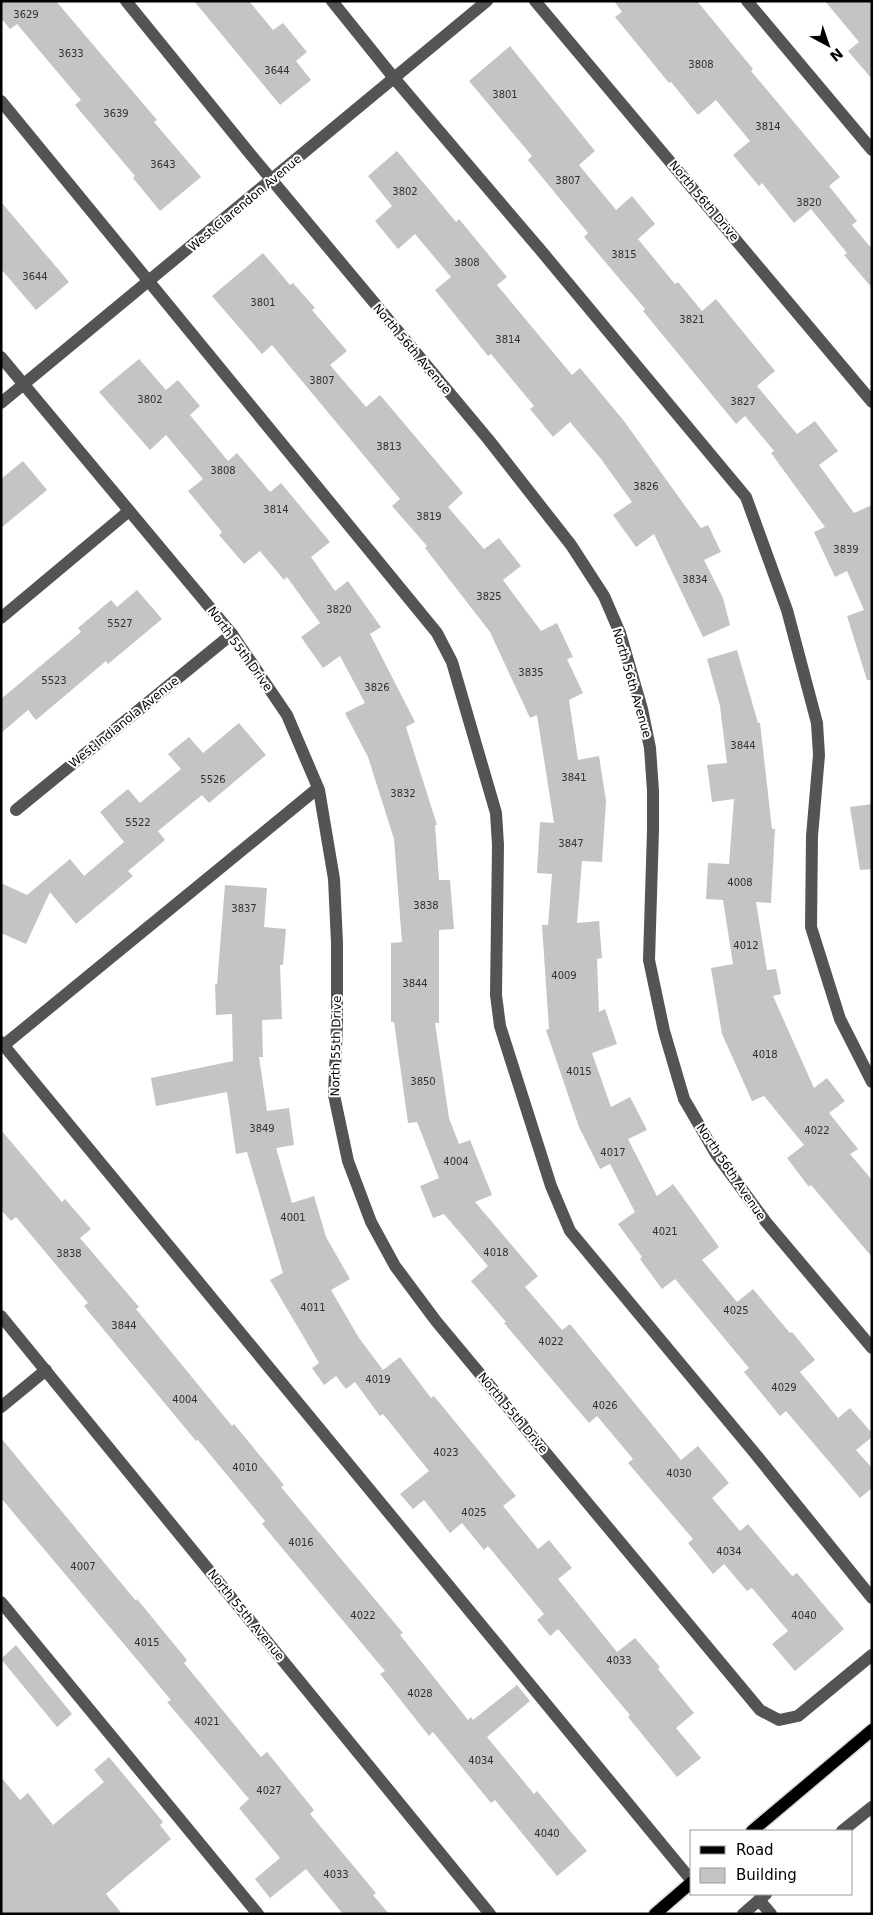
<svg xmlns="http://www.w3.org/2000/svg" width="873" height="1915" font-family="'DejaVu Sans',sans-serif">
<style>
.building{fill:#c4c4c4}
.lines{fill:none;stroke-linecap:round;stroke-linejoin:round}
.major-casing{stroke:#dbdbdb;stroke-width:15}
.minor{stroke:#545454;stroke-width:12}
.major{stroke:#000;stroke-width:12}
.labels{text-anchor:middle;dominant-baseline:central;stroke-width:4;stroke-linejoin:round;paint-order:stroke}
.number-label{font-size:10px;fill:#313131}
.street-label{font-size:12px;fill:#000;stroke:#fff}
</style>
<rect width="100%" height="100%" fill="#fff"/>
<!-- building -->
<g class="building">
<polygon points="1,1 56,1 157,120 154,122 201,177 160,211 133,178 135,176 75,105 81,100 17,24 10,29 1,18"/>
<polygon points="194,1 249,1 273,30 283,23 307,52 296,61 311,80 280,105"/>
<polygon points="614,1 697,1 753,69 751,71 840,177 829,186 857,221 852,225 872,249 872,288 844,255 847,253 811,209 794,223 762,183 759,186 733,155 750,141 716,100 698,115 671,82 669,83 615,17 622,12"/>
<polygon points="825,1 872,1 872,79 848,51 859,42"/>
<polygon points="510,46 595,151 579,165 616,210 632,196 655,224 638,239 675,284 678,282 702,311 716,299 775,371 757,386 797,434 815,421 838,451 819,465 854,513 872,505 872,680 867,680 847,616 864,610 847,571 835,577 814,532 825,527 771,453 774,451 745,416 736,424 643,311 645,309 584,237 588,233 528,160 532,156 469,81"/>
<polygon points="397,151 456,222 459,219 507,277 497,285 572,375 580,368 624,421 701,528 708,525 721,552 704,560 723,598 730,625 703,637 654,534 636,547 613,515 632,502 601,459 570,422 553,437 530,409 534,406 491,354 488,356 435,290 451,277 415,234 398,249 375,221 392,206 368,176"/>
<polygon points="1,202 69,282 36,310 1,269"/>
<polygon points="263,253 290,285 293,283 315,308 312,310 347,351 330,365 366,407 380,395 463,493 448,507 484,549 499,538 521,566 503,580 541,631 557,623 573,657 567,659 583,693 569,700 578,760 599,756 606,801 602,862 582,861 577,923 599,921 602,958 597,959 599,1012 605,1009 617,1044 592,1053 611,1107 630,1097 647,1130 628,1139 657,1196 673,1184 719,1247 702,1260 737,1302 753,1289 790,1333 792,1332 815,1360 800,1372 838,1418 850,1408 872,1433 872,1437 856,1450 872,1468 872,1488 860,1498 786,1411 780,1416 744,1372 749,1368 675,1279 662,1289 640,1259 642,1257 618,1224 635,1212 610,1164 600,1169 579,1127 546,1030 549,1029 542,925 548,925 552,874 537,873 540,822 554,823 537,715 530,718 490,632 425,548 427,546 392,506 400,499 272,345 262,354 212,296"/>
<polygon points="139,359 166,390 178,380 200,406 190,415 228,461 237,453 270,492 281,483 330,542 311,557 335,591 348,581 381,627 370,634 415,722 406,727 437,825 435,825 439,880 450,880 454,929 439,930 439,1023 435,1023 449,1118 459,1144 470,1140 492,1195 475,1202 538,1276 525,1287 562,1330 570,1324 681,1460 698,1446 729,1483 712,1498 740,1531 748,1524 792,1576 797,1573 844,1629 795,1671 772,1644 788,1631 752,1588 747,1591 724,1564 713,1574 688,1543 693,1539 628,1463 633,1459 597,1416 589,1423 504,1323 506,1322 471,1281 488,1266 444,1214 433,1218 420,1186 439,1178 417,1122 408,1123 394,1022 391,1022 391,943 402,942 394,839 368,757 345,713 365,703 340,656 323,668 301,637 320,623 287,577 284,580 260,551 244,564 219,535 222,532 188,491 203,479 166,435 150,450 99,392"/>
<polygon points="23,461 47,490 1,528 1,479"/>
<polygon points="137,590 162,619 108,664 106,661 36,720 28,710 1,733 1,699 81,632 78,628 111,600 117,607"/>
<polygon points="737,650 758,723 760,723 772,829 775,829 771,903 756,902 767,970 776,969 781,994 773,996 814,1088 827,1078 845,1101 829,1113 858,1149 850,1154 872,1180 872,1257 811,1185 809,1187 787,1158 804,1145 764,1096 752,1101 722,1034 711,968 733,964 723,900 706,899 708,863 729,864 734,799 712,802 707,765 727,763 720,706 707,659"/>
<polygon points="239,723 266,755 209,803 202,795 158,831 165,840 128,871 133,876 76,924 50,892 26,944 1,933 1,883 27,895 70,859 84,876 124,842 100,812 128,789 140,803 181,769 168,754 189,737 203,753"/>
<polygon points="872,804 872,869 860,870 850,807"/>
<polygon points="225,885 267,888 264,927 286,929 283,965 280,965 282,1019 262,1020 263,1057 259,1057 267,1111 289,1108 294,1145 276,1148 292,1203 314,1196 326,1237 350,1279 331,1290 359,1338 383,1370 400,1357 431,1398 434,1396 516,1496 503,1506 538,1549 549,1540 572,1568 558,1579 617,1652 635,1638 660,1667 658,1669 694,1713 676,1728 701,1758 677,1777 628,1717 630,1715 558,1629 550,1636 537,1620 544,1614 488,1546 484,1550 462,1523 450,1533 424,1500 413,1509 400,1494 429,1471 383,1414 380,1416 355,1382 346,1389 336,1376 324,1385 312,1368 319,1363 270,1280 283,1273 247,1152 236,1154 227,1092 156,1106 151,1078 233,1061 232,1014 216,1015 215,984 217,984"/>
<polygon points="1,1130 62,1202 65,1199 91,1229 80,1238 139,1307 136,1309 232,1426 234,1424 284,1485 281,1487 403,1633 400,1635 468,1720 471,1717 473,1720 517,1685 530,1701 487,1737 534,1794 537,1791 587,1851 557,1876 495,1800 491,1803 433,1732 429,1736 380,1674 385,1671 262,1524 265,1521 198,1440 196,1441 84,1306 88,1303 16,1217 11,1221 1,1210"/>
<polygon points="1,1438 136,1601 137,1599 187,1660 184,1663 261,1757 267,1752 314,1810 310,1814 376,1893 373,1895 389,1914 343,1914 306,1869 270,1898 255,1879 280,1858 239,1808 249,1799 167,1702 171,1700 1,1498"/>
<polygon points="16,1645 72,1714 57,1727 1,1659"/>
<polygon points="109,1757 163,1822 160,1825 171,1839 106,1894 122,1914 1,1914 1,1777 20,1800 28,1793 53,1825 104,1782 94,1770"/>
</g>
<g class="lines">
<!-- major casing -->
<g class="major-casing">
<g id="major">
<polyline points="752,1831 872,1730"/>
<polyline points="655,1914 692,1882"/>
</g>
</g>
<!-- minor -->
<g class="minor">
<polyline points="126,1 251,155 488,439 571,545 604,596 620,633 642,709 650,748 653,791 653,830 649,960 664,1031 684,1099 716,1154 766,1222 872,1348"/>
<polyline points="332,1 394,78 543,253 746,497 787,610 817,723 819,755 812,836 811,927 840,1019 872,1082"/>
<polyline points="535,1 872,402"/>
<polyline points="747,1 872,150"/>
<polyline points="1,101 437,633 452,662 496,813 498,845 496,995 500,1026 551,1186 570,1231 753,1451 872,1598"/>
<polyline points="1,357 232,634 287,715 319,790 334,879 337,943 337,1023 334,1095 348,1161 371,1222 395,1266 436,1321 760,1710 779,1720 798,1716 872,1655"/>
<polyline points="1,403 487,1"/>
<polyline points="1,618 129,511"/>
<polyline points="16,810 232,634"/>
<polyline points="1,1042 692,1881"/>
<polyline points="4,1045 318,788"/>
<polyline points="1,1316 490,1914"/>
<polyline points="1,1407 46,1370"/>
<polyline points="1,1602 258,1914"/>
<polyline points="842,1831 872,1807"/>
<polyline points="759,1900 771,1914"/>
<polyline points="743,1914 766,1894"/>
</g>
<!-- major -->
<use href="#major" class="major"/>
</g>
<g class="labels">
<!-- number labels -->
<g class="number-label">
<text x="26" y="14">3629</text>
<text x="71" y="53">3633</text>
<text x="701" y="64">3808</text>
<text x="277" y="70">3644</text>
<text x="505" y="94">3801</text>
<text x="116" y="113">3639</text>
<text x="768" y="126">3814</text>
<text x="163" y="164">3643</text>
<text x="568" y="180">3807</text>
<text x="405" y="191">3802</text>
<text x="809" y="202">3820</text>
<text x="624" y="254">3815</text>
<text x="467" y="262">3808</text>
<text x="35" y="276">3644</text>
<text x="263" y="302">3801</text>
<text x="692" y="319">3821</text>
<text x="508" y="339">3814</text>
<text x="322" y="380">3807</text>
<text x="150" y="399">3802</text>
<text x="743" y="401">3827</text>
<text x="389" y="446">3813</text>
<text x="223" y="470">3808</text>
<text x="646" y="486">3826</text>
<text x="276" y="509">3814</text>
<text x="429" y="516">3819</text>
<text x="846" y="549">3839</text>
<text x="695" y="579">3834</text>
<text x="489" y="596">3825</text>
<text x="339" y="609">3820</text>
<text x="120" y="623">5527</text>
<text x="531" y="672">3835</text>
<text x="54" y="680">5523</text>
<text x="377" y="687">3826</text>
<text x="743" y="745">3844</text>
<text x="574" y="777">3841</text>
<text x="213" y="779">5526</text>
<text x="403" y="793">3832</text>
<text x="138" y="822">5522</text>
<text x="571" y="843">3847</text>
<text x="740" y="882">4008</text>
<text x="426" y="905">3838</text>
<text x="244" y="908">3837</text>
<text x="746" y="945">4012</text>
<text x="564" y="975">4009</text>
<text x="415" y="983">3844</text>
<text x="765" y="1054">4018</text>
<text x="579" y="1071">4015</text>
<text x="423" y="1081">3850</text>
<text x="262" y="1128">3849</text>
<text x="817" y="1130">4022</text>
<text x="613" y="1152">4017</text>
<text x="456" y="1161">4004</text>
<text x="293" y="1217">4001</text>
<text x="665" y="1231">4021</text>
<text x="496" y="1252">4018</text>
<text x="69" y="1253">3838</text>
<text x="313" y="1307">4011</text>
<text x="736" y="1310">4025</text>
<text x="124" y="1325">3844</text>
<text x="551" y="1341">4022</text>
<text x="378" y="1379">4019</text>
<text x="784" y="1387">4029</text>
<text x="185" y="1399">4004</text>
<text x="605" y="1405">4026</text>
<text x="446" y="1452">4023</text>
<text x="245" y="1467">4010</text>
<text x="679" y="1473">4030</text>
<text x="474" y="1512">4025</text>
<text x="301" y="1542">4016</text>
<text x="729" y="1551">4034</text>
<text x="83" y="1566">4007</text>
<text x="363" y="1615">4022</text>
<text x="804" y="1615">4040</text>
<text x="147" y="1642">4015</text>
<text x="619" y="1660">4033</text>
<text x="420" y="1693">4028</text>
<text x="207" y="1721">4021</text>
<text x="481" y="1760">4034</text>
<text x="269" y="1790">4027</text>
<text x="547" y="1833">4040</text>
<text x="336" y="1874">4033</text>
</g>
<!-- street labels -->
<g class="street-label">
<text transform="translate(704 201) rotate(50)">North 56th Drive</text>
<text transform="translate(245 203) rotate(-40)">West Clarendon Avenue</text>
<text transform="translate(412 349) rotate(50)">North 56th Avenue</text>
<text transform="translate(240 649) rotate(54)">North 55th Drive</text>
<text transform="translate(632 683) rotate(74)">North 56th Avenue</text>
<text transform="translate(124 722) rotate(-39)">West Indianola Avenue</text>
<text transform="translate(336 1046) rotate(-89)">North 55th Drive</text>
<text transform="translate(731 1172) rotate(56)">North 56th Avenue</text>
<text transform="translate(513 1413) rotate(50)">North 55th Drive</text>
<text transform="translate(246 1615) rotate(51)">North 55th Avenue</text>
</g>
</g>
<!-- border -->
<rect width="873" height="1915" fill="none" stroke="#000000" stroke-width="5"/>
<!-- legend -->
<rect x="690" y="1830" width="162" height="65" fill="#ffffff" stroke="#999999"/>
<rect x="700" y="1846" width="25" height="8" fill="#000000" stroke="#999999"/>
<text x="736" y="1855" font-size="15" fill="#000000">Road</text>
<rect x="700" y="1868" width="25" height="15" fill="#c4c4c4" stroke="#999999"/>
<text x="736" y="1880" font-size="15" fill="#000000">Building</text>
<!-- north arrow -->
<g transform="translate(828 45) rotate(140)" stroke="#ffffff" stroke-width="4" paint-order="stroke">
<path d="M0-4L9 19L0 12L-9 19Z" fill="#000000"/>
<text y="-8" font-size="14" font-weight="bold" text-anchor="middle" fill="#000000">N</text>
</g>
</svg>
